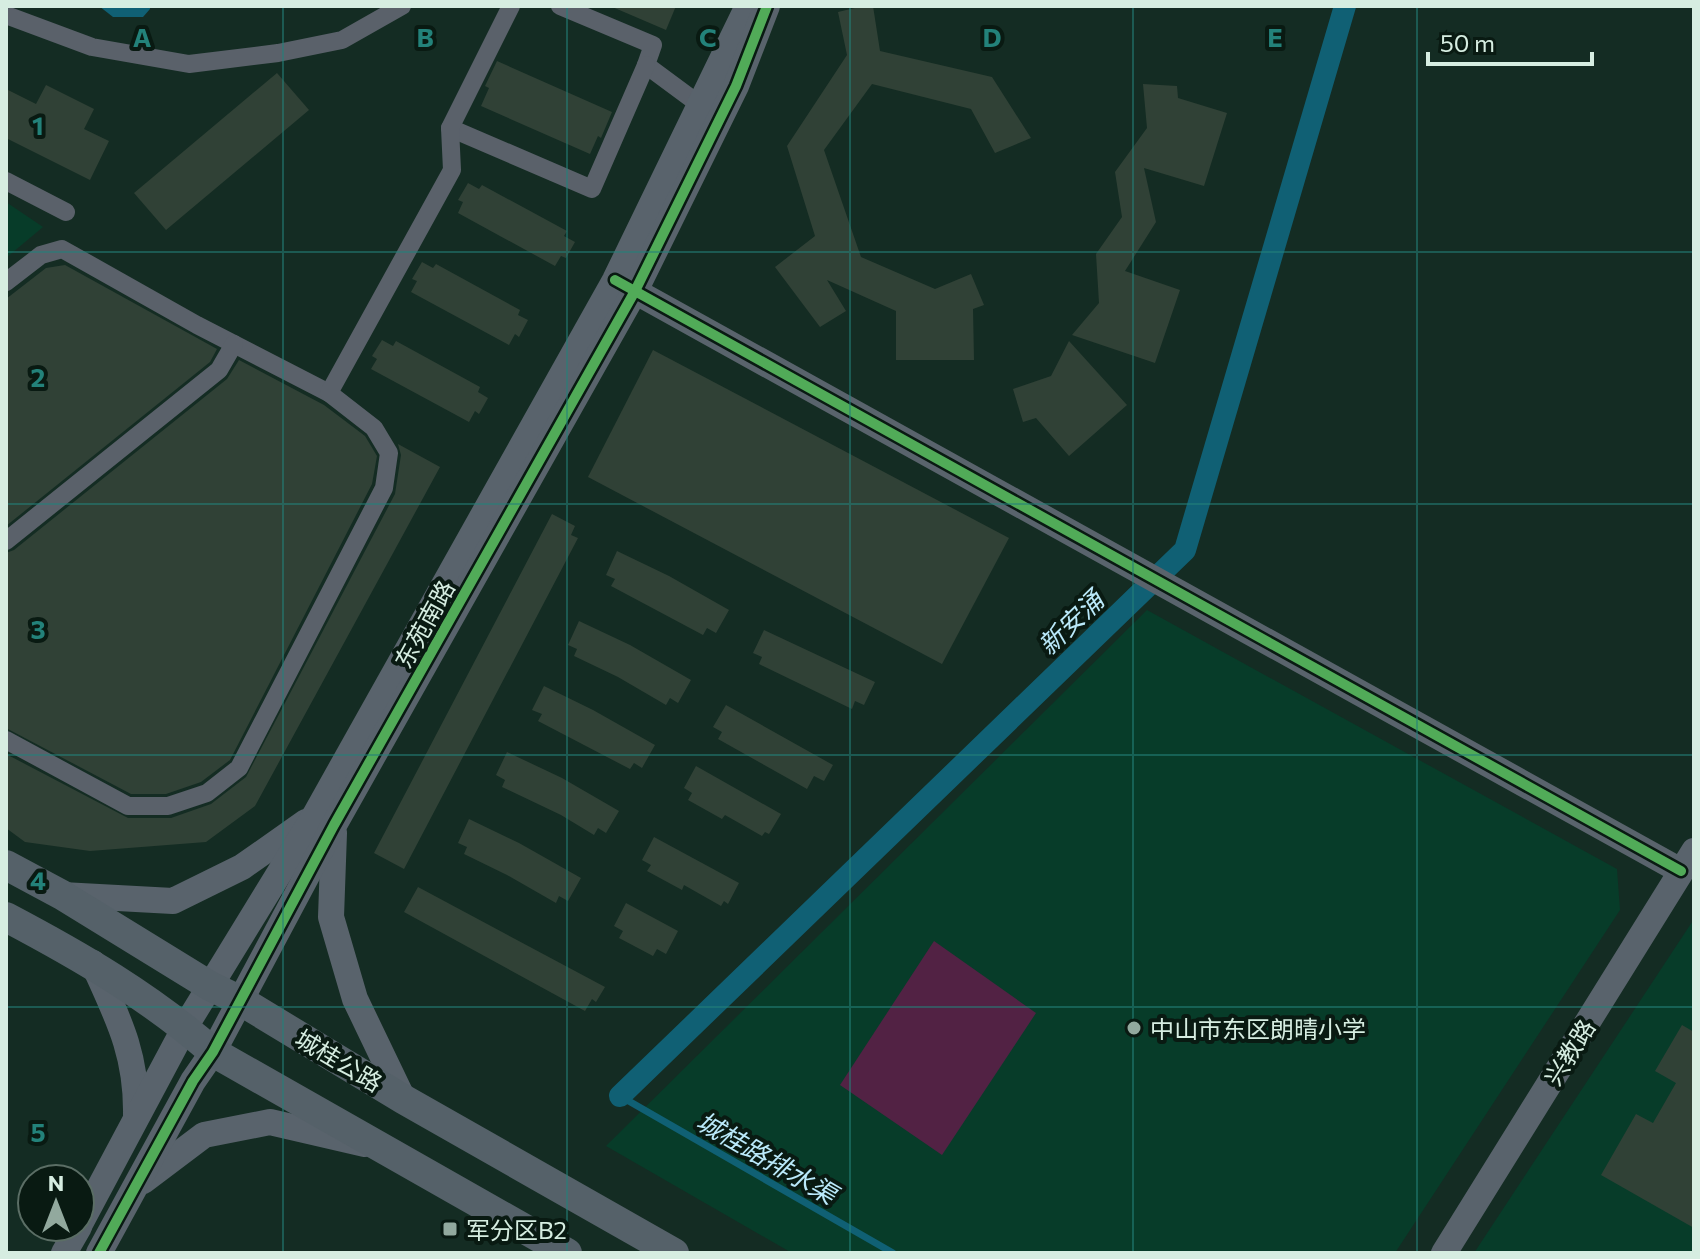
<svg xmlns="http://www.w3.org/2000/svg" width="1700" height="1259" font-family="Commissioner,'Noto Sans SC',sans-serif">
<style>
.built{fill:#073c29}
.green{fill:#522244}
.water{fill:#106074}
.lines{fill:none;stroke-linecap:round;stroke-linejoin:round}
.stream{stroke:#106074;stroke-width:7}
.canal{stroke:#106074;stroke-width:22}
.building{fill:#304136}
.street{stroke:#5a616a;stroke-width:18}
.secondary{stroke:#59636c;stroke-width:26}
.primary{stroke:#556169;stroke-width:30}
.cycleway-casing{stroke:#091a12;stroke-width:15}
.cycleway{stroke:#51ab58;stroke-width:10}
.grid{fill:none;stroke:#23827a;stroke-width:2;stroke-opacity:0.55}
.poi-dot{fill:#92a99e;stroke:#091a12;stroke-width:3}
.labels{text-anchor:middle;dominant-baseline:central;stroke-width:8;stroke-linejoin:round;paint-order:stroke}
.street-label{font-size:24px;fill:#d6ede1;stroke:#091a12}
.poi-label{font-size:24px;fill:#d6ede1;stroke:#091a12;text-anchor:start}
.water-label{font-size:26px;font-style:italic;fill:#bae9fa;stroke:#091a12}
.grid-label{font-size:26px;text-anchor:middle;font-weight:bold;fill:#23827a;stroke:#091a12;stroke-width:8;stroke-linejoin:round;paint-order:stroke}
</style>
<rect width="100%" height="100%" fill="#142c23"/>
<!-- built -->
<g class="built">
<polygon points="6,202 43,227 6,258"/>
<polygon points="1147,610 1617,869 1620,910 1395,1253 792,1253 606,1146"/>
<polygon points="1694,919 1694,1253 1474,1253"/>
</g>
<!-- green -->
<polygon class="green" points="934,941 1036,1013 942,1155 840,1085"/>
<!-- water -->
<polygon class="water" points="99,6 150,6 150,9 143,17 113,17"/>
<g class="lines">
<!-- stream -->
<polyline class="stream" points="620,1096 893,1253"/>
<!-- canal -->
<polyline class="canal" points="620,1096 1185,550 1345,6"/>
</g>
<!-- building -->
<g class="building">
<polygon points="610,6 676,6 666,30"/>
<polygon points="863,6 873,6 880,51 992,77 1031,138 995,153 971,109 872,84 824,150 861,257 935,289 971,274 984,305 973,309 974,360 896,360 896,311 827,280 846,311 820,327 775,267 815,236 787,146 847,55 838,12"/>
<polygon points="497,61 612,112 601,138 598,136 590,154 481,106 489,88 485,86"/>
<polygon points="277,73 309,110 166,230 134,193"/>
<polygon points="1143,84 1177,86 1178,98 1227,113 1204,186 1144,168 1156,222 1125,271 1180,290 1155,363 1072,335 1099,303 1096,254 1122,217 1115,172 1147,128"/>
<polygon points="46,85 94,109 84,129 109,141 90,180 6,138 6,89 36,104"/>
<polygon points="468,183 479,189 482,185 567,231 564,236 575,242 566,258 561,256 555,266 458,213 463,202 458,200"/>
<polygon points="422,262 433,268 436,264 520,310 518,315 528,320 519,337 515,334 509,345 411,292 417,281 412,279"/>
<polygon points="65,265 217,349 210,362 6,526 6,299 46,268"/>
<polygon points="382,340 393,346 396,341 480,387 478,392 488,398 479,414 475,411 469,422 371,369 377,359 372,356"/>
<polygon points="1069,341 1127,405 1069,456 1036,418 1023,422 1013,389 1051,376"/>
<polygon points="653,350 1009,538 942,664 588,477"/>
<polygon points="239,360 324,405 365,436 377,456 372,484 230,760 201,782 166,794 131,794 6,728 6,553 14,550 227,379"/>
<polygon points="398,444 440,467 255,806 206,842 90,851 25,842 6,828 6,754 128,818 171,818 211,804 246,777 395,494 401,455"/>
<polygon points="552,514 575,526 571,535 578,538 404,869 374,853"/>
<polygon points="617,551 669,576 729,610 716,633 707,628 703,635 611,586 615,579 606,575"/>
<polygon points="579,621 630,645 691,680 678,703 670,698 666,705 618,677 574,656 577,649 568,645"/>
<polygon points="764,630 875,682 864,705 855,701 852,709 759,664 762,657 753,653"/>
<polygon points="544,686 593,710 655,745 642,768 634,763 630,769 538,721 542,714 532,710"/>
<polygon points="726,705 833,765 824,781 814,776 807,789 718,739 722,732 713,727"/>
<polygon points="507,752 562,778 619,811 606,833 598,828 594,835 561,815 502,787 505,780 496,775"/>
<polygon points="696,766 781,814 769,834 765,832 762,836 725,815 722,819 688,800 692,793 684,788"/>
<polygon points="469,819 519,843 581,878 568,901 559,896 556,903 507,875 464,854 467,847 458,843"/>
<polygon points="654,837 739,883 728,904 724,901 721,906 684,885 682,890 647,871 651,865 642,860"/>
<polygon points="418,887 605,987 596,1002 592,999 585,1011 404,912"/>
<polygon points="626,903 678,931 666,954 657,949 653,956 619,938 623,931 614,926"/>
<polygon points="1682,1025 1694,1032 1694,1228 1601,1175 1636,1114 1653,1123 1676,1083 1655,1071"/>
</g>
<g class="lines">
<!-- street -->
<g class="street">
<polyline points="560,6 653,45 646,65 700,105"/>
<polyline points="6,15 92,47 189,64 278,53 342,40 402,6"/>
<polyline points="450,128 592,189 646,65"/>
<polyline points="6,181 66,212"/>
<polyline points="6,282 41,255 62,249 197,325 329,393"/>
<polyline points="6,541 219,370 234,344"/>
<polyline points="6,740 128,806 168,806 207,793 239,768 384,488 389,453 374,428 329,393 452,170 450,128 511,6"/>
</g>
<!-- secondary -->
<g class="secondary">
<polyline points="620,283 1681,871"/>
<polyline points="334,833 331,917 355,999 403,1099"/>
<polyline points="62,895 173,901 242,867 306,822"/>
<path d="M 93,963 C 118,1018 137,1054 136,1115"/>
<polyline points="143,1181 204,1135 270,1122 365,1144"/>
<polyline points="80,1224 185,1027 315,815 615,280 748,6"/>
<polyline points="64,1253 79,1227"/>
<polyline points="99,1253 193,1081 213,1052 334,825 635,291 736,86 767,6"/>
<polyline points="1444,1253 1694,851"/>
</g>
<!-- primary -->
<g class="primary">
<polyline points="6,865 62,895 210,986 241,1001 403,1099 674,1253"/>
<path d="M 6,917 C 80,956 149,996 213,1052 L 567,1253"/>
</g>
<!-- cycleway casing -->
<g class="cycleway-casing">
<g id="cycleway">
<polyline points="615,280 1681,871"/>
<polyline points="99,1253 193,1081 213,1052 334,825 635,291 736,86 767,6"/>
</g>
</g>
<!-- cycleway -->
<use href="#cycleway" class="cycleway"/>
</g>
<!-- grid -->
<path class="grid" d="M 283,6 L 283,1253M 567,6 L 567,1253M 850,6 L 850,1253M 1133,6 L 1133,1253M 1417,6 L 1417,1253M 6,252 L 1694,252M 6,504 L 1694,504M 6,755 L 1694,755M 6,1007 L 1694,1007"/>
<!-- markers -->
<g class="poi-dot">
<circle cx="1134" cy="1028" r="8"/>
<rect x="442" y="1221" width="16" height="16" rx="4"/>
</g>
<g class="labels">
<!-- street labels -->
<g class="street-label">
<text transform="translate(424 624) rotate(-61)">东苑南路</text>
<text transform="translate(1569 1052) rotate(-58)">兴教路</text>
<text transform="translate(339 1060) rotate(31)">城桂公路</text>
</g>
<!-- poi labels -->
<g class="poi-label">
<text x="1150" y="1028">中山市东区朗晴小学</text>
<text x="466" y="1229">军分区B2</text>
</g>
<!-- water labels -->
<g class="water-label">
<text transform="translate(1070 622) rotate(-44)">新安涌</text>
<text transform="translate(767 1157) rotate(30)">城桂路排水渠</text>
</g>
</g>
<g class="grid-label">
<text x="142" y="47">A</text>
<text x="425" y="47">B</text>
<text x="708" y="47">C</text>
<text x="992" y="47">D</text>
<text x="1275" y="47">E</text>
<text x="38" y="135">1</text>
<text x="38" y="387">2</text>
<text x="38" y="639">3</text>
<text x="38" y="890">4</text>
<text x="38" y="1142">5</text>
</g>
<!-- border -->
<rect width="1700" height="1259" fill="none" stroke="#d6ede1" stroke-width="16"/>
<!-- north arrow -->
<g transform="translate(56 1203)"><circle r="38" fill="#091a12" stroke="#5b6e65" stroke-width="2"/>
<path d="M0-6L14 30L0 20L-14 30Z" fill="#92a99e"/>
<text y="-12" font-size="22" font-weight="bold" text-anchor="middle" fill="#d6ede1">N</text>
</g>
<!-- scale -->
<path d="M1428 52v12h164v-12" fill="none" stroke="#d6ede1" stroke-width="4"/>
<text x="1440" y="52" font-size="24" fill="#d6ede1" stroke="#091a12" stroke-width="6" paint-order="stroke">50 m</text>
</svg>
